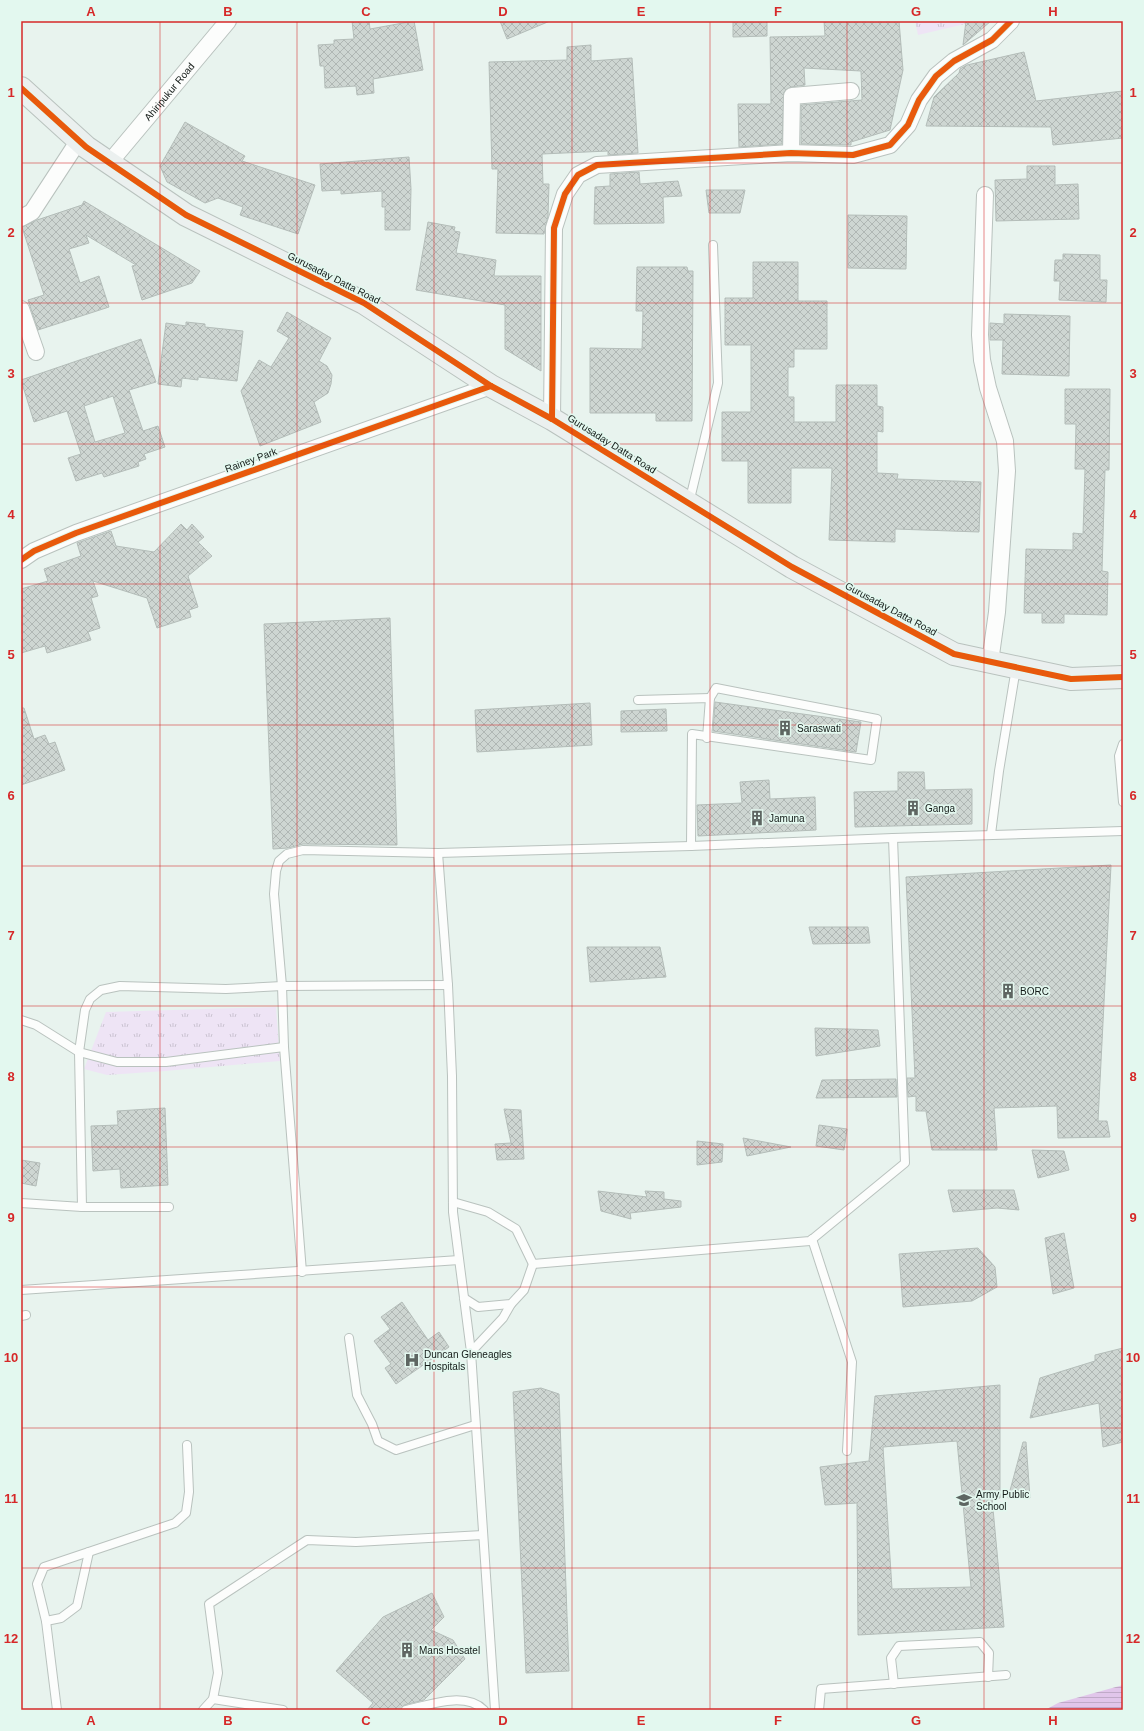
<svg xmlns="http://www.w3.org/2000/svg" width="1144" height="1731" font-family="Helvetica,sans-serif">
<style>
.grass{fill:url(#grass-tufts)}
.water{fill:url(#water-rules)}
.building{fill:url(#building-cross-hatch);stroke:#b4bdb9;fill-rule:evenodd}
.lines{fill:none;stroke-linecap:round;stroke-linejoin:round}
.lane-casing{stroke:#b9c2be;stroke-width:10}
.street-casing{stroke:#b9c2be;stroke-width:18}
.secondary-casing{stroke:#b9c2be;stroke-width:24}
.lane{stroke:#fcfdfc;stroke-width:8}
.street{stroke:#fcfdfc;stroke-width:16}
.secondary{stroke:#ebf0ef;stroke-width:22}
.cycleway-casing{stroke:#e3f8ef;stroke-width:8}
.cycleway{stroke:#e8590c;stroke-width:6}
.grid{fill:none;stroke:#d62828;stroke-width:1;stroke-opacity:0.55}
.labels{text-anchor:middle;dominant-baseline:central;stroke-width:3.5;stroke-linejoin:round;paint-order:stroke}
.street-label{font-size:10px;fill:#131a17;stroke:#e3f8ef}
.poi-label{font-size:10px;fill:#131a17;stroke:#e3f8ef;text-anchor:start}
.neatline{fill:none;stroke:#d62828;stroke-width:1.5}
.grid-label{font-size:13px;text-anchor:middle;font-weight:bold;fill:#d62828}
</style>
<defs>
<pattern id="grass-tufts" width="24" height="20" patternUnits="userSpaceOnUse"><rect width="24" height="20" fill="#eee4f5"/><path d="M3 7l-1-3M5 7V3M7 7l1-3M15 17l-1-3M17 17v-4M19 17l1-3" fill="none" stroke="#cbc3d1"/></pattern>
<pattern id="water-rules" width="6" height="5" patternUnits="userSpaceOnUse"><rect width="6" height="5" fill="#e1c6ea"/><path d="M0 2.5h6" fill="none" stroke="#c0aac8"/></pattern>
<pattern id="building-cross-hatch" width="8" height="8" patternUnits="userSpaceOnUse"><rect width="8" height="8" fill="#ced6d2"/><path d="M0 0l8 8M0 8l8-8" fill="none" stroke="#b0b7b4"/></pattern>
</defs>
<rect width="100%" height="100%" fill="#e8f3ee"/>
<!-- grass -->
<g class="grass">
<polygon points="915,21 964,21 965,24 918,35"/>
<polygon points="276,1007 280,1061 165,1071 107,1075 84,1069 106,1012"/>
</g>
<!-- water -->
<polygon class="water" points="1123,1685 1123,1710 1045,1710 1058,1703"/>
<!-- building -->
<g class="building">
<polygon points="352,21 369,21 370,29 414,21 423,70 373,79 374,93 357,95 356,86 325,88 324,66 320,66 318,45 334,44 334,40 354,39"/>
<polygon points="500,21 550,21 507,39"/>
<polygon points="733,21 767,21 767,36 733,37"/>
<polygon points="824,21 899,21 903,70 890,130 851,142 851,145 801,144 801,105 862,100 861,71 804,68 805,85 791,87 784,92 782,144 739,147 738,104 771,104 770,37 825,36"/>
<polygon points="966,21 991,21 963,45"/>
<polygon points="591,45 591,61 632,58 638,153 608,155 608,151 542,154 543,184 549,184 548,216 544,234 496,233 498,169 492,169 489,62 567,60 567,47"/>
<polygon points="1024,52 1036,101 1123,91 1123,138 1053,145 1051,127 926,126 934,97 959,73 960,69 967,65"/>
<polygon points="185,122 245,156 242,161 315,185 298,234 240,215 243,207 218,198 205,203 167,182 160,166"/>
<polygon points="409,157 411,189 410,230 385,230 385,207 382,207 382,191 341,194 341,190 322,191 320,164"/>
<polygon points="1027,166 1055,166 1055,185 1078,184 1079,219 996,221 995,180 1027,179"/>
<polygon points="639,172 640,184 678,181 682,196 663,197 664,223 594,224 595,187 610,186 610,174"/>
<polygon points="706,190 745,190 740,213 709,213"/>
<polygon points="84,201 200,271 192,283 142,300 132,266 136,265 86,235 89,243 69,249 80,283 99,276 109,307 38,330 28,300 44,295 22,227 37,220 82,205"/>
<polygon points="848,215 907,216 906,269 848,268"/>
<polygon points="428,222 455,227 454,231 460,232 456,253 496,260 494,276 541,276 541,371 505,349 505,305 416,290"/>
<polygon points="1063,254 1100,255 1100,280 1107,280 1106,302 1059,300 1060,281 1054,281 1055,260 1063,260"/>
<polygon points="753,262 798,262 798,301 827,301 827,349 794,349 794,367 788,367 788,397 794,397 794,422 836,422 836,385 877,385 877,406 883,407 883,432 877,431 877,473 898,474 897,479 981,482 979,532 895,529 895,542 829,540 832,468 791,468 791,503 748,503 748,461 722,461 722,412 751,412 751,345 725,345 725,298 753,298"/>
<polygon points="637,267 687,267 688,271 693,271 692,421 656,421 656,413 590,413 590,348 642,349 643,311 636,311"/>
<polygon points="287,312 331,338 319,361 327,366 332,375 331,384 328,393 314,402 321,422 260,446 241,391 259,360 271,367 289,338 277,331"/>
<polygon points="1004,314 1070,316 1069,376 1002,374 1003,340 990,340 990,323 1004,324"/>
<polygon points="186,322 205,324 205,327 243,331 237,381 198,377 198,380 182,378 181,387 158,384 166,323 186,326"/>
<path d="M 141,339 L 156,382 L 129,390 L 143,431 L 158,426 L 165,447 L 144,454 L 146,459 L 138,462 L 139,466 L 104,477 L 102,473 L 76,481 L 68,458 L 81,454 L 67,411 L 34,422 L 21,380 ZM 113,396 L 125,433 L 95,442 L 84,406 Z"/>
<polygon points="1065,389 1110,389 1109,470 1105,470 1102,571 1108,572 1107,615 1064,614 1064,623 1042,623 1042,613 1024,613 1026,549 1073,550 1073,533 1083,534 1085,469 1075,469 1076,424 1065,424"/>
<polygon points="181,524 187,530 192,524 204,537 198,542 212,556 188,576 198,607 189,610 191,617 157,628 147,598 93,581 98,596 91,598 100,628 88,632 91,640 47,653 45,646 21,653 21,589 48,581 44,569 81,556 77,543 111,531 116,546 154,552"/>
<polygon points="390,618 397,845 303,844 288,848 273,849 264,624"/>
<polygon points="715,702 861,722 856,752 713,731"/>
<polygon points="590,703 592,745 477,752 475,710"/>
<polygon points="21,708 24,708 34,739 45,735 49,744 55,742 65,770 21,785"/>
<polygon points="666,709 667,731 621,732 621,711"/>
<polygon points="898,772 924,772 925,790 972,789 972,824 855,827 854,792 898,791"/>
<polygon points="769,780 770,799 815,797 816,830 698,836 697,805 742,803 740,782"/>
<polygon points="1111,865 1098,1121 1107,1121 1110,1137 1058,1138 1057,1106 994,1108 997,1150 932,1150 926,1111 916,1111 916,1096 908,1097 907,1078 915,1078 906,877"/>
<polygon points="809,927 868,927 870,943 813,944"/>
<polygon points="587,947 660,947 666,977 590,982"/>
<polygon points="815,1028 878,1030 880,1046 816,1056"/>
<polygon points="896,1079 897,1097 816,1098 822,1080"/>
<polygon points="165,1108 168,1185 121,1188 120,1169 93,1171 91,1126 118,1125 117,1111"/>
<polygon points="504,1109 521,1110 524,1159 497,1160 495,1144 511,1143"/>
<polygon points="819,1125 847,1129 844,1150 816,1146"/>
<polygon points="743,1138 791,1147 747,1156"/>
<polygon points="697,1141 723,1144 722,1162 697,1165"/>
<polygon points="1032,1150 1064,1151 1069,1170 1038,1178"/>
<polygon points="21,1160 40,1163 36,1186 21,1183"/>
<polygon points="948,1190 1014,1190 1019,1210 997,1208 953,1212"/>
<polygon points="598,1191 647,1197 645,1191 664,1192 664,1199 681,1201 681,1207 630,1213 631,1219 601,1211"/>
<polygon points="1064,1233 1074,1288 1053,1294 1045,1238"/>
<polygon points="978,1248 995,1267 997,1287 972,1301 903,1307 899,1254"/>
<polygon points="402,1302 428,1340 439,1332 449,1347 396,1384 385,1368 391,1364 374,1341 390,1329 381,1317"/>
<polygon points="1123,1348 1123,1442 1103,1447 1099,1403 1030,1418 1040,1378 1095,1361 1095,1355"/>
<path d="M 1000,1385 L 1000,1498 L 992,1498 L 1004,1627 L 858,1635 L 857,1503 L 825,1505 L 820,1467 L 869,1461 L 875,1396 ZM 957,1441 L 971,1587 L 892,1589 L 883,1447 Z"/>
<polygon points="541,1388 559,1394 569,1671 526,1673 513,1392"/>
<polygon points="1023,1442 1026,1442 1030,1498 1008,1498"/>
<polygon points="432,1593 444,1617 431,1630 453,1640 465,1659 424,1700 404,1705 401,1710 367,1710 373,1703 336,1671 383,1617"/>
</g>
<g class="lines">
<!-- lane casing -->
<g class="lane-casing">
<g id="lane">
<polyline points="689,503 718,383 713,245"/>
<polyline points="638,700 710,698 707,738"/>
<polyline points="1123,744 1119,756 1123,802"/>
<polyline points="991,834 999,771 1016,668"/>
<polyline points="691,846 692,734 871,760 877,719 716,688 710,698"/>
<polyline points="438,853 448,985 452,1076 453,1212 471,1352 495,1710"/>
<polyline points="21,1020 36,1025 79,1052 117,1062 166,1062 284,1047"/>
<polyline points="453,1202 488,1212 516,1229 533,1264 810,1241 905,1163 893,838"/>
<polyline points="21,1203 82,1207 169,1207"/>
<polyline points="82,1207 79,1052 85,1010 90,999 101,990 120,986 226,989 282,986 448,985"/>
<polyline points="812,1239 852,1362 847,1451"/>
<polyline points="302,1272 284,1047 282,986 274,894 276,871 279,861 287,854 303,850 438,853 691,846 893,838 1123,831"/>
<polyline points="21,1290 459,1260"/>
<polyline points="464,1298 478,1307 511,1304 524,1290 533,1264"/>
<polyline points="21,1316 26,1315"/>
<polyline points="349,1338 357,1395 372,1424 378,1441 396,1450 475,1425"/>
<polyline points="471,1352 503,1318 511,1304"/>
<polyline points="46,1621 61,1618 77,1606 89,1552"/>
<polyline points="894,1684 891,1658 899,1646 980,1642 989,1653 988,1677"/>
<polyline points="213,1699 283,1710"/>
<polyline points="57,1710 46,1621 37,1584 44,1567 175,1523 186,1513 189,1492 187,1445"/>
<polyline points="203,1710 213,1699 218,1673 209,1604 307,1540 356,1542 483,1535"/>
<path d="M 406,1710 C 429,1705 465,1691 484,1710"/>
<polyline points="819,1710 821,1689 1006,1675"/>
</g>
</g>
<!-- street casing -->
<g class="street-casing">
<g id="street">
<polyline points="791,153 792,96 851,91"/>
<path id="s1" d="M 110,162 L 228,21"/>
<polyline points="985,195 980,335 982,360 988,388 1005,441 1007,471 997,612 990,662"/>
<polyline points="21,218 32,212 79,140"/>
<polyline points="21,309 36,352"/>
<polyline points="552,419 554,228 565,194 578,175 597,165 791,153 853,155 890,145 908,125 919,100 936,76 954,61 992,40 1011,21"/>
<polyline points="21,560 34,551 76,533 491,386"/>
</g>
</g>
<!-- secondary casing -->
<g class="secondary-casing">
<polyline id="secondary" points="21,88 86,147 186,215 364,303 491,386 552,419 792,567 954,654 1071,679 1123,677"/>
</g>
<!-- lane -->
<use href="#lane" class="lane"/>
<!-- street -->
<use href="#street" class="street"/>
<!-- secondary -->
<use href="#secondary" class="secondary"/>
<!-- cycleway casing -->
<g class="cycleway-casing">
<g id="cycleway">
<polyline points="21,88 86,147 186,215 364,303 491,386 552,419 792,567 954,654 1071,679 1123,677"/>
<polyline points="552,419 554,228 565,194 578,175 597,165 791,153 853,155 890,145 908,125 919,100 936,76 954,61 992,40 1011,21"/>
<polyline points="21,560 34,551 76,533 491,386"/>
</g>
</g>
<!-- cycleway -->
<use href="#cycleway" class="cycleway"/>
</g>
<!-- grid -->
<path class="grid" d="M 160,21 L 160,1710M 297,21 L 297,1710M 434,21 L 434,1710M 572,21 L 572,1710M 710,21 L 710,1710M 847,21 L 847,1710M 984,21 L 984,1710M 21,163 L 1123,163M 21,303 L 1123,303M 21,444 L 1123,444M 21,584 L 1123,584M 21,725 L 1123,725M 21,866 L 1123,866M 21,1006 L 1123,1006M 21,1147 L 1123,1147M 21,1287 L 1123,1287M 21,1428 L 1123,1428M 21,1568 L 1123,1568"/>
<!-- icons -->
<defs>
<g id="building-bare" transform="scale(1.2)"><path d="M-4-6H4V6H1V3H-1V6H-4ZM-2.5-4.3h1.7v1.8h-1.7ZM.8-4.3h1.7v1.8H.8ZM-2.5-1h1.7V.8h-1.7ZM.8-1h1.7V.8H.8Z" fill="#5e6662" stroke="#e3f8ef" stroke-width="2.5" paint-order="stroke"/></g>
<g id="hospital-bare" transform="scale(1.2)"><path d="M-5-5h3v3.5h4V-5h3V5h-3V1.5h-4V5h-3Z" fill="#5e6662" stroke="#e3f8ef" stroke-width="2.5" paint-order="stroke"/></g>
<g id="school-bare" transform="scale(1.2)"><path d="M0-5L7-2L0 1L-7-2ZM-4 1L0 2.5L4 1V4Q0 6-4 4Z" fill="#5e6662" stroke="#e3f8ef" stroke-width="2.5" paint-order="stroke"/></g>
</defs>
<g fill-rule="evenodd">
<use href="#building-bare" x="785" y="728"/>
<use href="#building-bare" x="913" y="808"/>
<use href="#building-bare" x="757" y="818"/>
<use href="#building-bare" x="1008" y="991"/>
<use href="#hospital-bare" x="412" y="1360"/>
<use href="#school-bare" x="964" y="1500"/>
<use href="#building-bare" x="407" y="1650"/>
</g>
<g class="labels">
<!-- street labels -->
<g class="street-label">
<text stroke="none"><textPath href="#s1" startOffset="92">Ahiripukur Road</textPath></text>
<text transform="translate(334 278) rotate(27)">Gurusaday Datta Road</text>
<text transform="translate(612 444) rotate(32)">Gurusaday Datta Road</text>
<text transform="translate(251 460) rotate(-20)">Rainey Park</text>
<text transform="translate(891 609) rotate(28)">Gurusaday Datta Road</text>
</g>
<!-- poi labels -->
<g class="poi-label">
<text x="797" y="728">Saraswati</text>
<text x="925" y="808">Ganga</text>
<text x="769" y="818">Jamuna</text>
<text x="1020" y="991">BORC</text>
<text x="424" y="1354">Duncan Gleneagles<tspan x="424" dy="12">Hospitals</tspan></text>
<text x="976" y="1494">Army Public<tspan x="976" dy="12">School</tspan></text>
<text x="419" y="1650">Mans Hosatel</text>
</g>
</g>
<!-- border -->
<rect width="1144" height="1731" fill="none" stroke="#e3f8ef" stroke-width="44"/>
<rect x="22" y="22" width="1100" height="1687" class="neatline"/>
<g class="grid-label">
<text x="91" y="16">A</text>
<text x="228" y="16">B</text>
<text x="366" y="16">C</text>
<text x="503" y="16">D</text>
<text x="641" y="16">E</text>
<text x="778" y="16">F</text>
<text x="916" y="16">G</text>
<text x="1053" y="16">H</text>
<text x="11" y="97">1</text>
<text x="1133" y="97">1</text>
<text x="11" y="237">2</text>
<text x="1133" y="237">2</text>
<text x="11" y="378">3</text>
<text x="1133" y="378">3</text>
<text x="11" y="519">4</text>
<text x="1133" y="519">4</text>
<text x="11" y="659">5</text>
<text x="1133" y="659">5</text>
<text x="11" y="800">6</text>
<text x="1133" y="800">6</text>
<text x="11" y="940">7</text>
<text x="1133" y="940">7</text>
<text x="11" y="1081">8</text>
<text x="1133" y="1081">8</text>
<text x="11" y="1222">9</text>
<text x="1133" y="1222">9</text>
<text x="11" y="1362">10</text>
<text x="1133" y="1362">10</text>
<text x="11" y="1503">11</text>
<text x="1133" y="1503">11</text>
<text x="11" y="1643">12</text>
<text x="1133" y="1643">12</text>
<text x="91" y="1725">A</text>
<text x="228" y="1725">B</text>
<text x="366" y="1725">C</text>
<text x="503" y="1725">D</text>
<text x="641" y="1725">E</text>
<text x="778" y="1725">F</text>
<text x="916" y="1725">G</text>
<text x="1053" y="1725">H</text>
</g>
</svg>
